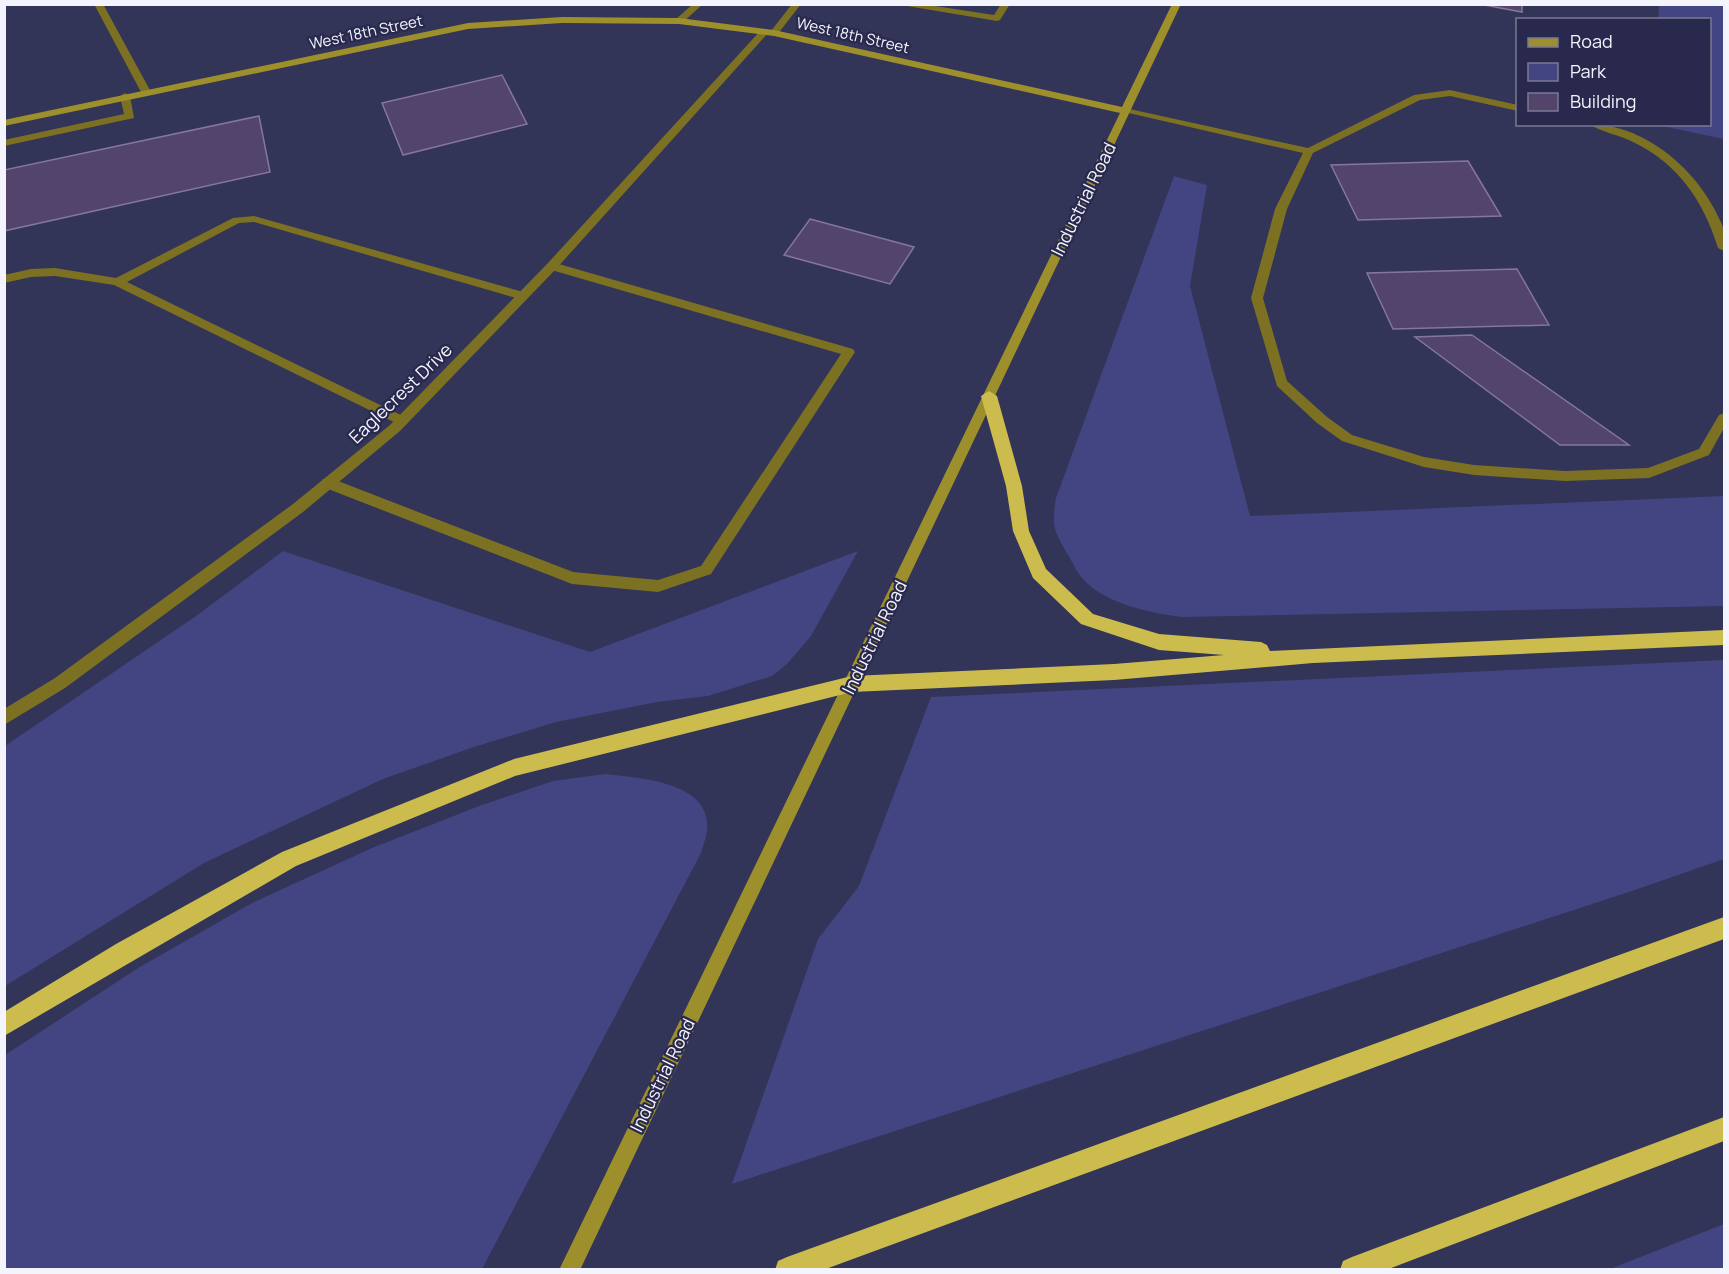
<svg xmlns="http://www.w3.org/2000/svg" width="1729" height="1274" font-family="Manrope,sans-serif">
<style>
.green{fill:#434482}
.building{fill:#52446a;stroke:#85769f;stroke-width:1.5}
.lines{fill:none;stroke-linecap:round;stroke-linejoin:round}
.lane{fill:#7c7022;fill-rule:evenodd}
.street{fill:#7c7022;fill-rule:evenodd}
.secondary{fill:#9d8f2b;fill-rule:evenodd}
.highway{fill:#ccbc4e;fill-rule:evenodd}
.labels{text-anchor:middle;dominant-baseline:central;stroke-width:4.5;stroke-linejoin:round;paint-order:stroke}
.far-street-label{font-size:15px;fill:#f3f4fd;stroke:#29294d}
.street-label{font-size:18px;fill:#f3f4fd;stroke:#29294d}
</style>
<rect width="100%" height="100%" fill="#323458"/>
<!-- green -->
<g class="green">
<polygon points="1659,5 1724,5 1724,139 1657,125 1710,124 1710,20 1658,19"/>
<path d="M 1174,176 L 1207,185 L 1190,286 L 1250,516 L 1724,496 L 1724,606 L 1182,617 C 1151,613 1105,604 1083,579 C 1077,573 1073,563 1068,555 C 1054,531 1051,527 1056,498 Z"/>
<polygon points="283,551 590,652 858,551 811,636 787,664 772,676 708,696 657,702 556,722 474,747 383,779 204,863 5,986 5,746 196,616"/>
<polygon points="1724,660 1724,859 1632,891 732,1184 818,939 859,886 931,697"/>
<path d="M 605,774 C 638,778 713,781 707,831 C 706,838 703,846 701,853 L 482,1269 L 5,1269 L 5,1055 L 138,968 L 252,903 L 372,848 L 479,806 L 553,781 Z"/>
<polygon points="1724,1224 1724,1269 1610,1269"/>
</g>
<!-- building -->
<g class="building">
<polygon points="1479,4 1522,4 1522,12"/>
<polygon points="502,75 527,124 403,155 382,103"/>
<polygon points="259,116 270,172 4,231 4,170"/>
<polygon points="1468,161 1501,216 1358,220 1331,165"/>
<polygon points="810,219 914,247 890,284 784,255"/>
<polygon points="1517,269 1549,325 1393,329 1367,273"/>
<polygon points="1472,335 1629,445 1560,445 1415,337"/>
</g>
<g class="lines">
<!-- lane -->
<g class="lane">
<polygon points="94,4 103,4 151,92 150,94 141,92"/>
<polygon points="693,4 703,4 682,23 676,23 676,19"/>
<polygon points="792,4 801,4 777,35 771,35 771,31"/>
<polygon points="895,4 922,4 994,15 1001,4 1010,4 1000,20 997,21"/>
<polygon points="1450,90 1518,105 1518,111 1450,96 1420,100 1313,153 1287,209 1263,298 1287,381 1327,417 1352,435 1424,457 1474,465 1565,471 1648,468 1699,449 1719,415 1724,413 1724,428 1709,455 1649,478 1565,481 1474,475 1424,467 1342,441 1317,423 1277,386 1251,298 1275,209 1303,153 1120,111 1125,108 1308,148 1414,95"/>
<polygon points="125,93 130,96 134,118 4,146 4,140 124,114 120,96"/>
<path d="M 1589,124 C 1642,124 1693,166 1716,212 C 1719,219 1724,226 1724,233 C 1725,239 1724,246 1724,251 L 1718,248 C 1704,202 1678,163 1633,142 C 1619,135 1601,132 1589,124 Z"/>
<polygon points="254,216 527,293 529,296 523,300 254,222 239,223 127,282 407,418 408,421 407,424 402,426 114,285 55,276 31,277 4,283 4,275 31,269 55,268 116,278 233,218"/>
<polygon points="552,262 853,349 855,352 711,574 658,592 572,584 323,487 321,483 323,479 333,479 573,572 658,580 701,566 841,354 548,269 546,266"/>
</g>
<!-- street -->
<polygon class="street" points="761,30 769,32 556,269 400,431 303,512 65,688 4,725 4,709 55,678 293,504 390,425 548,263"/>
<!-- secondary -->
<polygon class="secondary" points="1172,4 1181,4 580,1270 559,1270 1120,113 774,36 679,24 562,23 468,29 4,126 4,120 468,23 562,17 679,18 774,30 1122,107"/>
<!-- highway -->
<g class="highway">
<polygon points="989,391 997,396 1022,486 1029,531 1046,569 1093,614 1159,634 1261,642 1267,645 1270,651 1724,630 1724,645 1313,663 1114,680 852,692 515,776 296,866 4,1036 4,1012 116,944 282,852 514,759 852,676 1114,664 1224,655 1159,650 1081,624 1033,578 1013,531 1006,486 981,396"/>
<polygon points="1724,917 1724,939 823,1270 775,1270 778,1261 787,1257"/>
<polygon points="1724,1117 1724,1141 1386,1270 1340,1270 1343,1261 1352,1257"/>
</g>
</g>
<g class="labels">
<!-- far-street labels -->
<g class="far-street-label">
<text transform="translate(366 32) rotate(-12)">West 18th Street</text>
<text transform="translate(853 35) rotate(13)">West 18th Street</text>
</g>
<!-- street labels -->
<g class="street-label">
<text transform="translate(1083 199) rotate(-64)">Industrial Road</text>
<text transform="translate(400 393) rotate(-44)">Eaglecrest Drive</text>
<text transform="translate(874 637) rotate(-64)">Industrial Road</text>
<text transform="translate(662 1075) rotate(-64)">Industrial Road</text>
</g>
</g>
<!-- border -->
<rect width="1729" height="1274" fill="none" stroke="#f3f4fd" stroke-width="12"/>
<!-- legend -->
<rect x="1516" y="18" width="195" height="108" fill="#29294d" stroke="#7a7a93" stroke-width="1.5"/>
<rect x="1528" y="38" width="30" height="9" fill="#9d8f2b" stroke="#7a7a93" stroke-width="1.5"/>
<text x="1570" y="48" font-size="18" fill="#f3f4fd">Road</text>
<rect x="1528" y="63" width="30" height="18" fill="#434482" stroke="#7a7a93" stroke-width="1.5"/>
<text x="1570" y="78" font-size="18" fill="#f3f4fd">Park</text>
<rect x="1528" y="93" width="30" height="18" fill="#52446a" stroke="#7a7a93" stroke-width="1.5"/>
<text x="1570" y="108" font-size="18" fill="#f3f4fd">Building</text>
</svg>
